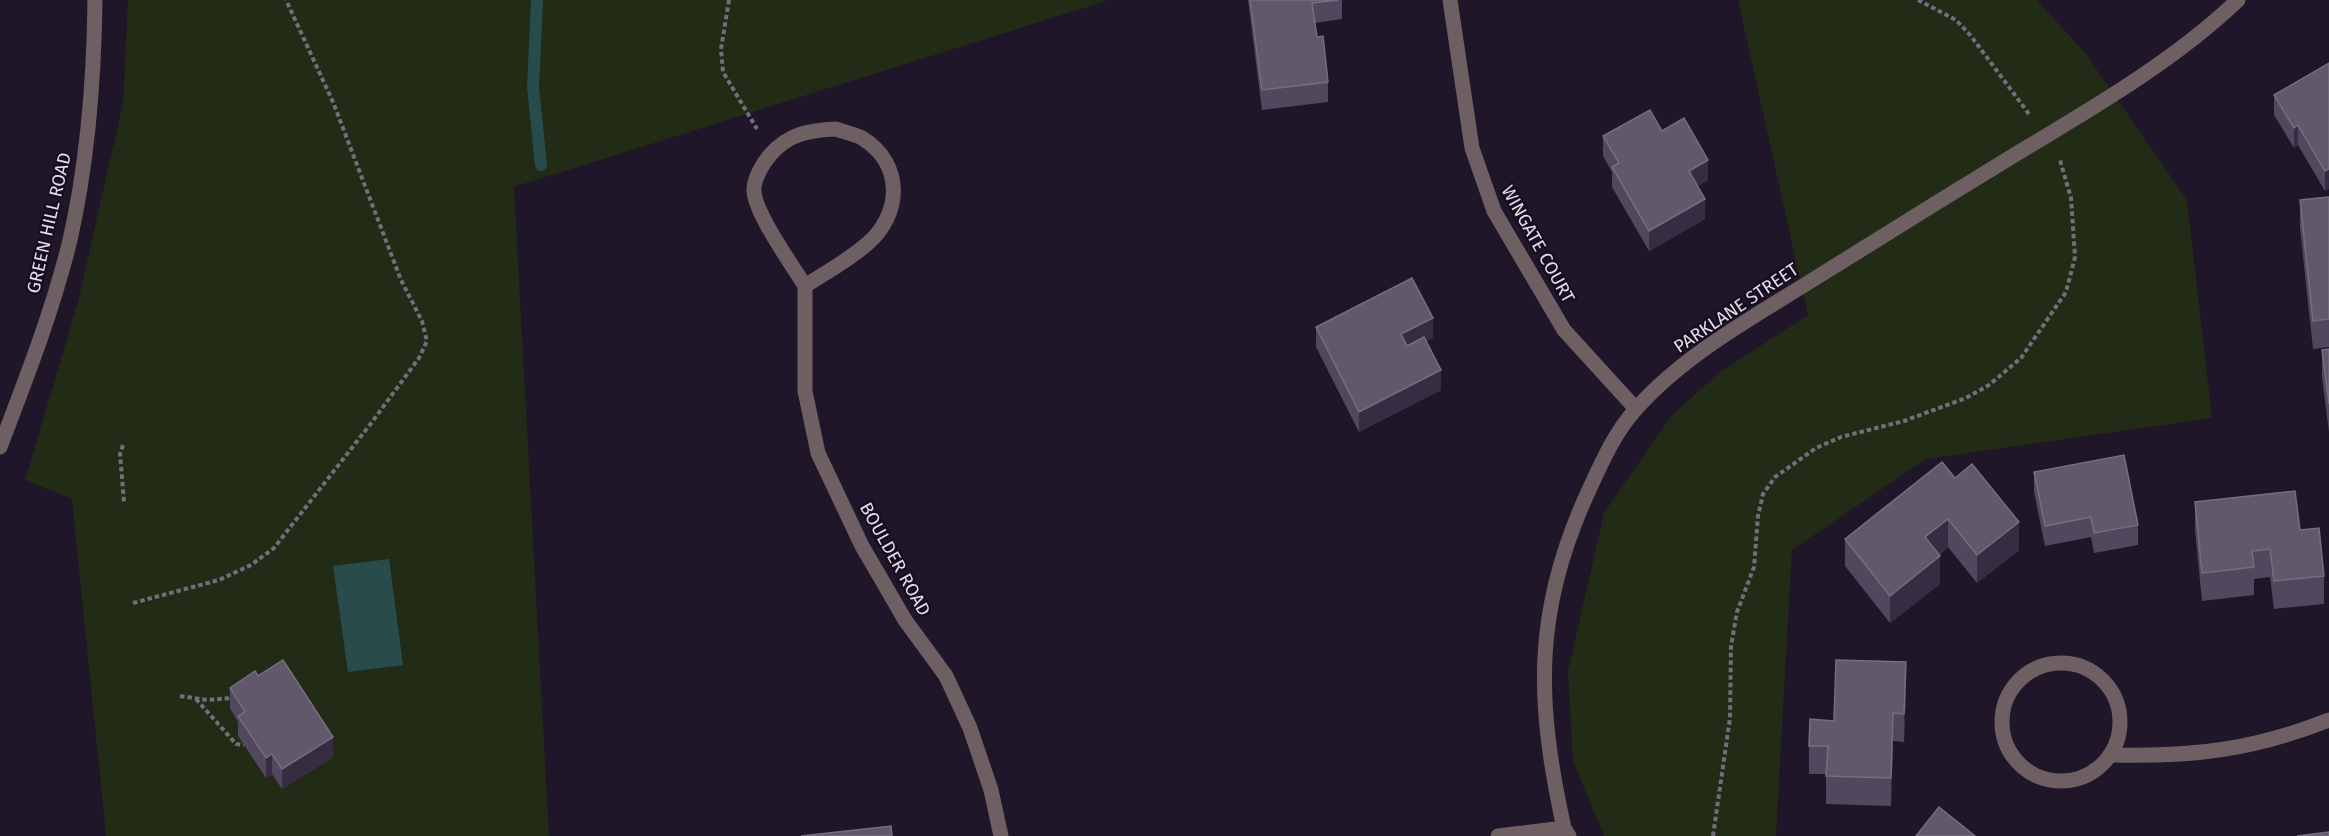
<svg xmlns="http://www.w3.org/2000/svg" width="2329" height="836" font-family="'Fira Sans',sans-serif">
<style>
.green{fill:#222b15}
.water{fill:#284c4c}
.lines{fill:none;stroke-linecap:round;stroke-linejoin:round}
.stream{stroke:#284c4c;stroke-width:12}
.path{stroke:#746d7d;stroke-width:4;stroke-dasharray:4.5 3;stroke-linecap:butt}
.minor{stroke:#6e5f62;stroke-width:15}
.wall{fill:#52485d}
.shaded-wall{fill:#372d42}
.building{fill:#62586c;stroke:#766d80;stroke-width:1.5}
.labels{text-anchor:middle;dominant-baseline:central;stroke-width:4.5;stroke-linejoin:round;paint-order:stroke}
.street-label{font-size:18px;fill:#e3ddea;stroke:#160d1f}
</style>
<rect width="100%" height="100%" fill="#1f1629"/>
<!-- green -->
<g class="green">
<polygon points="128,0 1105,0 1106,1 514,187 549,836 106,836 72,499 25,480 78,302 123,103"/>
<polygon points="1738,0 2037,0 2086,54 2187,200 2212,418 1926,459 1792,550 1776,836 1604,836 1573,761 1568,671 1604,513 1671,416 1720,372 1808,315"/>
</g>
<!-- water -->
<polygon class="water" points="389,559 403,665 348,672 333,566"/>
<g class="lines">
<!-- stream -->
<polyline class="stream" points="537,0 533,87 541,165"/>
<!-- path -->
<g class="path">
<polyline points="729,0 721,49 723,72 757,129"/>
<polyline points="1918,0 1956,20 1971,36 2029,114"/>
<polyline points="123,445 120,454 124,502"/>
<polyline points="133,603 219,580 251,565 274,548 372,422 419,358 427,341 422,321 401,280 333,102 286,0"/>
<polyline points="180,696 207,700 232,698"/>
<polyline points="196,699 236,744 244,745"/>
<polyline points="1713,836 1730,718 1731,646 1737,612 1754,567 1758,516 1763,494 1775,477 1816,448 1841,437 1904,421 1966,398 1989,385 2021,358 2066,292 2075,257 2071,198 2060,160"/>
</g>
<!-- minor -->
<g class="minor">
<polyline points="1450,0 1472,148 1494,211 1564,330 1636,409"/>
<path d="M 836,129 C 844,132 855,134 862,138 C 904,164 902,214 867,244 C 849,260 825,273 805,286 C 793,266 752,210 754,188 C 755,177 763,163 770,155 C 788,134 809,130 836,129 Z"/>
<polyline points="805,286 805,391 818,453 862,546 905,620 946,676 970,728 991,790 1001,836"/>
<path d="M 0,447 C 26,379 53,310 70,240 C 88,161 94,81 95,0"/>
<circle cx="2061" cy="722" r="59"/>
<path d="M 2111,755 C 2193,757 2253,750 2329,720"/>
<polyline points="1498,836 1564,828"/>
<path d="M 1569,836 L 1564,828 C 1536,701 1533,610 1589,490 C 1602,462 1615,432 1636,409 C 1682,357 1748,320 1806,284 C 1878,239 1949,195 2021,151 C 2096,106 2175,60 2238,0"/>
</g>
</g>
<!-- wall -->
<g class="wall">
<polygon points="1248,0 1342,0 1342,19 1315,23 1317,37 1328,82 1328,102 1262,110"/>
<polygon points="2329,63 2325,191 2298,145 2294,148 2274,115 2274,95"/>
<polygon points="1662,131 1708,180 1697,186 1705,219 1649,251 1612,187 1612,172 1603,156 1603,136"/>
<polygon points="2329,197 2329,347 2313,349 2300,228 2300,200"/>
<polygon points="1316,327 1433,338 1426,341 1441,390 1359,432 1316,347"/>
<polygon points="2329,349 2329,432 2322,377 2322,350"/>
<polygon points="2034,472 2138,525 2138,545 2094,553 2091,537 2045,546 2034,492"/>
<polygon points="1955,478 2019,550 1977,583 1948,547 1939,555 1940,584 1890,623 1845,566 1845,539"/>
<polygon points="2195,502 2300,530 2324,576 2324,604 2274,609 2270,577 2254,579 2254,595 2202,601 2195,530"/>
<polygon points="258,676 333,757 282,789 272,774 266,778 238,736 238,722 230,708 230,688"/>
<polygon points="1906,690 1904,742 1893,741 1891,806 1826,804 1826,774 1809,774 1809,746 1834,721"/>
</g>
<!-- shaded-wall -->
<g class="shaded-wall">
<polygon points="2298,125 2298,145 2294,148 2294,128"/>
<polygon points="1708,160 1708,180 1689,191 1689,171"/>
<polygon points="2329,169 2329,189 2325,191 2325,171"/>
<polygon points="1705,199 1705,219 1649,251 1649,231"/>
<polygon points="1433,318 1433,338 1401,354 1401,334"/>
<polygon points="1441,370 1441,390 1359,432 1359,412"/>
<polygon points="1948,519 1948,547 1925,565 1925,537"/>
<polygon points="2019,522 2019,550 1977,583 1977,555"/>
<polygon points="1940,556 1940,584 1890,623 1890,596"/>
<polygon points="1906,662 1906,690 1904,742 1904,714"/>
<polygon points="1893,713 1893,741 1891,806 1891,778"/>
<polygon points="333,737 333,757 282,789 282,769"/>
<polygon points="272,754 272,774 266,778 266,758"/>
</g>
<!-- building -->
<g class="building">
<polygon points="1250,0 1338,0 1312,3 1317,37 1323,36 1328,82 1262,90"/>
<polygon points="2329,63 2329,169 2325,171 2298,125 2294,128 2274,95"/>
<polygon points="1650,110 1662,131 1684,118 1708,160 1689,171 1705,199 1649,231 1612,167 1619,163 1603,136"/>
<polygon points="2329,197 2329,319 2313,321 2300,200"/>
<polygon points="1412,278 1433,318 1401,334 1407,346 1424,337 1441,370 1359,412 1316,327"/>
<polygon points="2329,349 2329,404 2322,350"/>
<polygon points="2124,455 2138,525 2094,533 2091,517 2045,526 2034,472"/>
<polygon points="1942,462 1955,478 1972,464 2019,522 1977,555 1948,519 1925,537 1940,556 1890,596 1845,539"/>
<polygon points="2295,491 2300,530 2319,528 2324,576 2274,581 2270,549 2252,551 2254,567 2202,573 2195,502"/>
<polygon points="283,660 333,737 282,769 272,754 266,758 238,716 245,712 230,688 255,671 258,676"/>
<polygon points="1836,660 1906,662 1904,714 1893,713 1891,778 1826,776 1828,746 1809,746 1810,719 1834,721"/>
<polygon points="1939,807 1975,836 1916,836"/>
<polygon points="891,826 892,836 801,836"/>
<polygon points="2329,832 2329,836 2297,836"/>
</g>
<g class="labels">
<!-- street labels -->
<g class="street-label">
<text transform="translate(49 223) rotate(-77)">GREEN HILL ROAD</text>
<text transform="translate(1538 244) rotate(61)">WINGATE COURT</text>
<text transform="translate(1736 308) rotate(-34)">PARKLANE STREET</text>
<text transform="translate(895 559) rotate(61)">BOULDER ROAD</text>
</g>
</g>
</svg>
